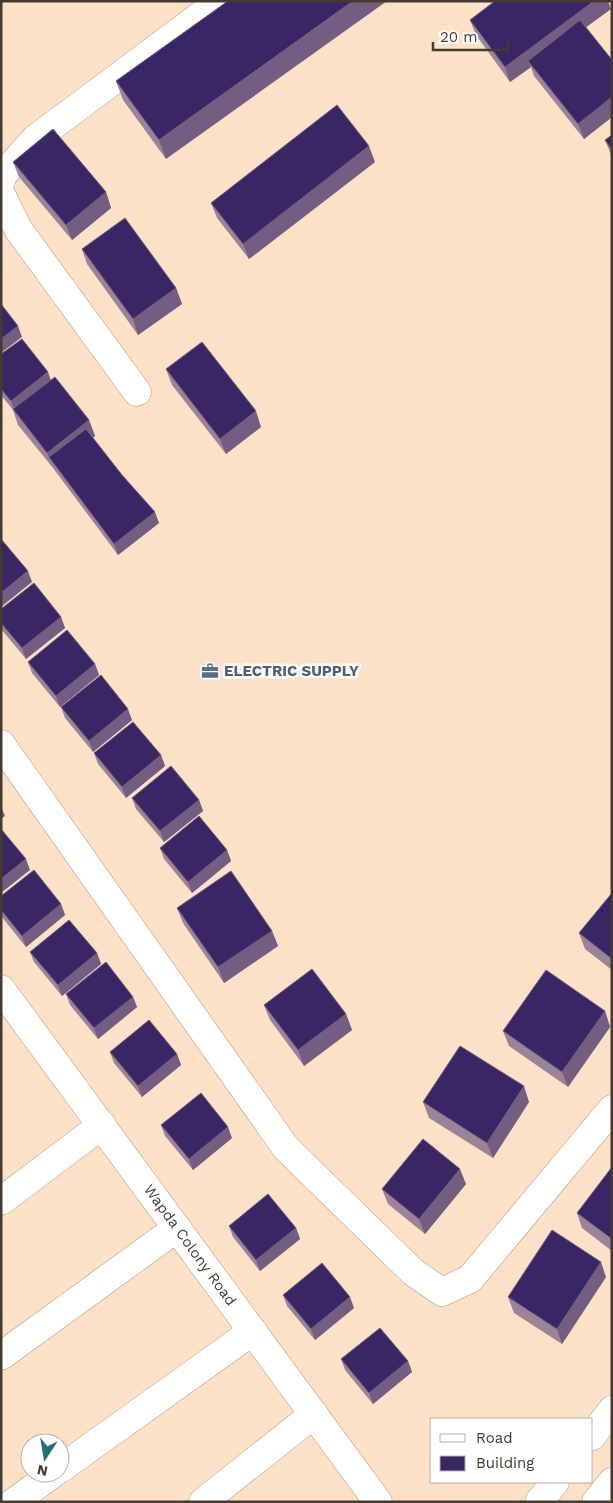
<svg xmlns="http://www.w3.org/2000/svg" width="613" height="1503" font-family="'Work Sans',sans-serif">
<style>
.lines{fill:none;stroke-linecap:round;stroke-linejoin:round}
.minor-casing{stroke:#b29881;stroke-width:29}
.major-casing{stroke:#b29881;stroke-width:29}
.minor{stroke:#fff;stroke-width:28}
.major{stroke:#fff;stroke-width:28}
.wall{fill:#9a8496}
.shaded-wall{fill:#735e82}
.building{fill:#382665;stroke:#735e82}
.labels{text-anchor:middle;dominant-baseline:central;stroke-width:5;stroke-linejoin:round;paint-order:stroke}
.service-label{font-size:15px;font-weight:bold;fill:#4e5e75;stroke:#fff;text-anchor:start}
.street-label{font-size:15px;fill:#453a30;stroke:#fff}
</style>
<rect width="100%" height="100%" fill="#fce1c7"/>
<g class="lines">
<!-- minor casing -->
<g class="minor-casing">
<g id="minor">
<polyline points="1,181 2,176 35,139 220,1"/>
<polyline points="1,194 18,229 137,392"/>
<polyline points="1,744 286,1148 413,1272 442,1292 470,1279 612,1109"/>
<polyline points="1,989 378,1502"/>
<polyline points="1,1201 102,1125"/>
<polyline points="1,1356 177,1228"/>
<polyline points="60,1469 253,1331"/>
<polyline points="14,1502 54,1473"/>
<polyline points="203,1502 314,1414"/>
</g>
</g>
<!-- major casing -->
<g class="major-casing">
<g id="major">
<polyline points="592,1436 612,1410"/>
<polyline points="539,1502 555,1482"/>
<polyline points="596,1502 612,1482"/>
</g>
</g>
<!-- minor -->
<use href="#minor" class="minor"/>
<!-- major -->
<use href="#major" class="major"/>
</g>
<!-- wall -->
<g class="wall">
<polygon points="228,1 166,159 123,100 116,81"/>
<polygon points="611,9 586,27 612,60 612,117 584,139 534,76 531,67 510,82 476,35 470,20"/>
<polygon points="612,135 612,157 605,140"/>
<polygon points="13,162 106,192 111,208 72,240 19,177"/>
<polygon points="375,162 249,259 217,218 211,203"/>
<polygon points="82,249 176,288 182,304 138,335 87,264"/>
<polygon points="1,354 51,380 89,420 95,436 93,438 159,523 118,555 53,468 18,425 13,410 1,395"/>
<polygon points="166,369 261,427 226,454 172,385"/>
<polygon points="1,609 61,617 65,628 26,659 1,629"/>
<polygon points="28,662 95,664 99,675 60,707 32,673"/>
<polygon points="61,707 132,720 93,752 65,718"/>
<polygon points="94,753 161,755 165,766 126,798 98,764"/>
<polygon points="132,798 199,800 203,811 164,842 136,809"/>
<polygon points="160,848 227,850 231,861 192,893 164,859"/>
<polygon points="612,893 612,970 585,949 579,933"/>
<polygon points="1,896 61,904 65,915 26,947 1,916"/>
<polygon points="177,908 272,931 278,946 224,983 183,923"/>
<polygon points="30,952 97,953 101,964 62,996 34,962"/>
<polygon points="66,994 133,997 137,1007 98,1039 70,1005"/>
<polygon points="264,1005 346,1014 352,1030 304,1066 270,1020"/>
<polygon points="605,1011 610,1027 568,1087 509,1046 503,1031"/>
<polygon points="110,1052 177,1054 181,1065 142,1097 114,1063"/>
<polygon points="423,1102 529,1102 493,1158 429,1118"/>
<polygon points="161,1125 232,1138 193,1170 165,1136"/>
<polygon points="612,1167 612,1251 582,1228 577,1213"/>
<polygon points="466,1184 425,1234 388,1204 382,1189"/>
<polygon points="229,1226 296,1228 300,1239 260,1271 233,1237"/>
<polygon points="606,1277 562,1344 514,1313 508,1297"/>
<polygon points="283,1295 354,1308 315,1340 287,1306"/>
<polygon points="341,1359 408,1361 412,1372 373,1404 345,1370"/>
</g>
<!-- shaded-wall -->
<g class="shaded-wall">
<polygon points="353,1 387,1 166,159 159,140"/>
<polygon points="594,1 608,1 611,9 533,66 528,61 531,67 510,82 505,67"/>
<polygon points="612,97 612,117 584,139 578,124"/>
<polygon points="369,146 375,162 249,259 243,244"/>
<polygon points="106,192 111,208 72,240 66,225"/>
<polygon points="176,288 182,304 138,335 133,319"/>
<polygon points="18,326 22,337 1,353 1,339"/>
<polygon points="48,372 52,383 15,412 11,401"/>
<polygon points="256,411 261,427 226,454 220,439"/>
<polygon points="89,420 95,436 55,466 49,457 53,468 47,453"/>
<polygon points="155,512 159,523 118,555 114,544"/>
<polygon points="28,571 32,582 1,607 1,593"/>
<polygon points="61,617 65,628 26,659 22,648"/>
<polygon points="95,664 99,675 60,707 56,696"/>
<polygon points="128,709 132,720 93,752 89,741"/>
<polygon points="161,755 165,766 126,798 122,787"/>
<polygon points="199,800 203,811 164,842 160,831"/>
<polygon points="1,807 5,816 1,819"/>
<polygon points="227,850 231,861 192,893 188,882"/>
<polygon points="26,859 30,870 1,893 1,879"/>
<polygon points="61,904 65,915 26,947 22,936"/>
<polygon points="272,931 278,946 224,983 218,967"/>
<polygon points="97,953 101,964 62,996 58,985"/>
<polygon points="133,997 137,1007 98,1039 94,1028"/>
<polygon points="605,1011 610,1027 568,1087 562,1072"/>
<polygon points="346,1014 352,1030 304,1066 298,1050"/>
<polygon points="177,1054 181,1065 142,1097 138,1086"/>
<polygon points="524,1086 529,1102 493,1158 487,1143"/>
<polygon points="228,1127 232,1138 193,1170 189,1159"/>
<polygon points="460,1169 466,1184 425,1234 419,1219"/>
<polygon points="296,1228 300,1239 260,1271 256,1260"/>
<polygon points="601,1262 606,1277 562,1344 557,1329"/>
<polygon points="350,1297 354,1308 315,1340 311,1329"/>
<polygon points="408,1361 412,1372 373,1404 369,1393"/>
</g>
<!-- building -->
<g class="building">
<polygon points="228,1 353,1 159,140 116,81"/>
<polygon points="495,1 594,1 505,67 470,20"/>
<polygon points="580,20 612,60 612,97 578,124 528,61"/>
<polygon points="337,105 369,146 243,244 211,203"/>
<polygon points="53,129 106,192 66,225 13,162"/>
<polygon points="612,135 612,150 605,140"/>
<polygon points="125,218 176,288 133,319 82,249"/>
<polygon points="1,304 18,326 1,339"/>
<polygon points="22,339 48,372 11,401 1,389 1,354"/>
<polygon points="202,342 256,411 220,439 166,369"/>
<polygon points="55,377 89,420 47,453 13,409"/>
<polygon points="86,429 122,475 155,512 114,544 49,457"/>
<polygon points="1,539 28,571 1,593"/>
<polygon points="34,583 61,617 22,648 1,623 1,609"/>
<polygon points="67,630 95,664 56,696 28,662"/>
<polygon points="101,675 128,709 89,741 61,707"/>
<polygon points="133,722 161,755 122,787 94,753"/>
<polygon points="171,766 199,800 160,831 132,798"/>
<polygon points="199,816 227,850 188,882 160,848"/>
<polygon points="1,829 26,859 1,879"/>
<polygon points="34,870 61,904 22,936 1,910 1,896"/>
<polygon points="231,871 272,931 218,967 177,908"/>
<polygon points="612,893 612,959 579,933"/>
<polygon points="69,920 97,953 58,985 30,952"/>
<polygon points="106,962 133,997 94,1028 66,994"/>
<polygon points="312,969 346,1014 298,1050 264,1005"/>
<polygon points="546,970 605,1011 562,1072 503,1031"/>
<polygon points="149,1020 177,1054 138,1086 110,1052"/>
<polygon points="460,1046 524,1086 487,1143 423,1102"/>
<polygon points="201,1093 228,1127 189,1159 161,1125"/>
<polygon points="423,1139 460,1169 419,1219 382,1189"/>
<polygon points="612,1167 612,1239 577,1213"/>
<polygon points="268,1194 296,1228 256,1260 229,1226"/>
<polygon points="552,1230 601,1262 557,1329 508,1297"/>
<polygon points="322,1263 350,1297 311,1329 283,1295"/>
<polygon points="380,1328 408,1361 369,1393 341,1359"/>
</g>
<!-- icons -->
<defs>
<g id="office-bare" transform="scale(1.35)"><path d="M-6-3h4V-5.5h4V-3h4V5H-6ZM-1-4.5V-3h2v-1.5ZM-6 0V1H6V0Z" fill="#5c6f8a" stroke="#fff" stroke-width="2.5" paint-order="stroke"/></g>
</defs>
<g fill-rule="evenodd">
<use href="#office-bare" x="210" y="671"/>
</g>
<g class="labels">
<!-- service labels -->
<g class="service-label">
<text x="224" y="671">ELECTRIC SUPPLY</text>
</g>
<!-- street labels -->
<g class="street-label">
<text transform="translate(190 1245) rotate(54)">Wapda Colony Road</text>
</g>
</g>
<!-- border -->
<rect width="613" height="1503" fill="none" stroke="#453a30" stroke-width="5"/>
<!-- legend -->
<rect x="430" y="1418" width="162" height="65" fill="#ffffff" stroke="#b5b0ac"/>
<rect x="440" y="1434" width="25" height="8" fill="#ffffff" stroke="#b5b0ac"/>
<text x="476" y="1443" font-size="15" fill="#453a30">Road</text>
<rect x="440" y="1456" width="25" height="15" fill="#382665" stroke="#b5b0ac"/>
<text x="476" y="1468" font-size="15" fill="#453a30">Building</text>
<!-- north arrow -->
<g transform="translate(45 1458) rotate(192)"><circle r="24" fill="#ffffff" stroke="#b5b0ac"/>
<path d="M0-4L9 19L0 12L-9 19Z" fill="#256f76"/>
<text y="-8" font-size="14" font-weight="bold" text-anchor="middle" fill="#453a30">N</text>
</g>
<!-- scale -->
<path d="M433 42v8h75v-8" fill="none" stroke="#453a30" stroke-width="2.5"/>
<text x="440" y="42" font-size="15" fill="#453a30" stroke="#ffffff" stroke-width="4" paint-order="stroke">20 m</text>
</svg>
